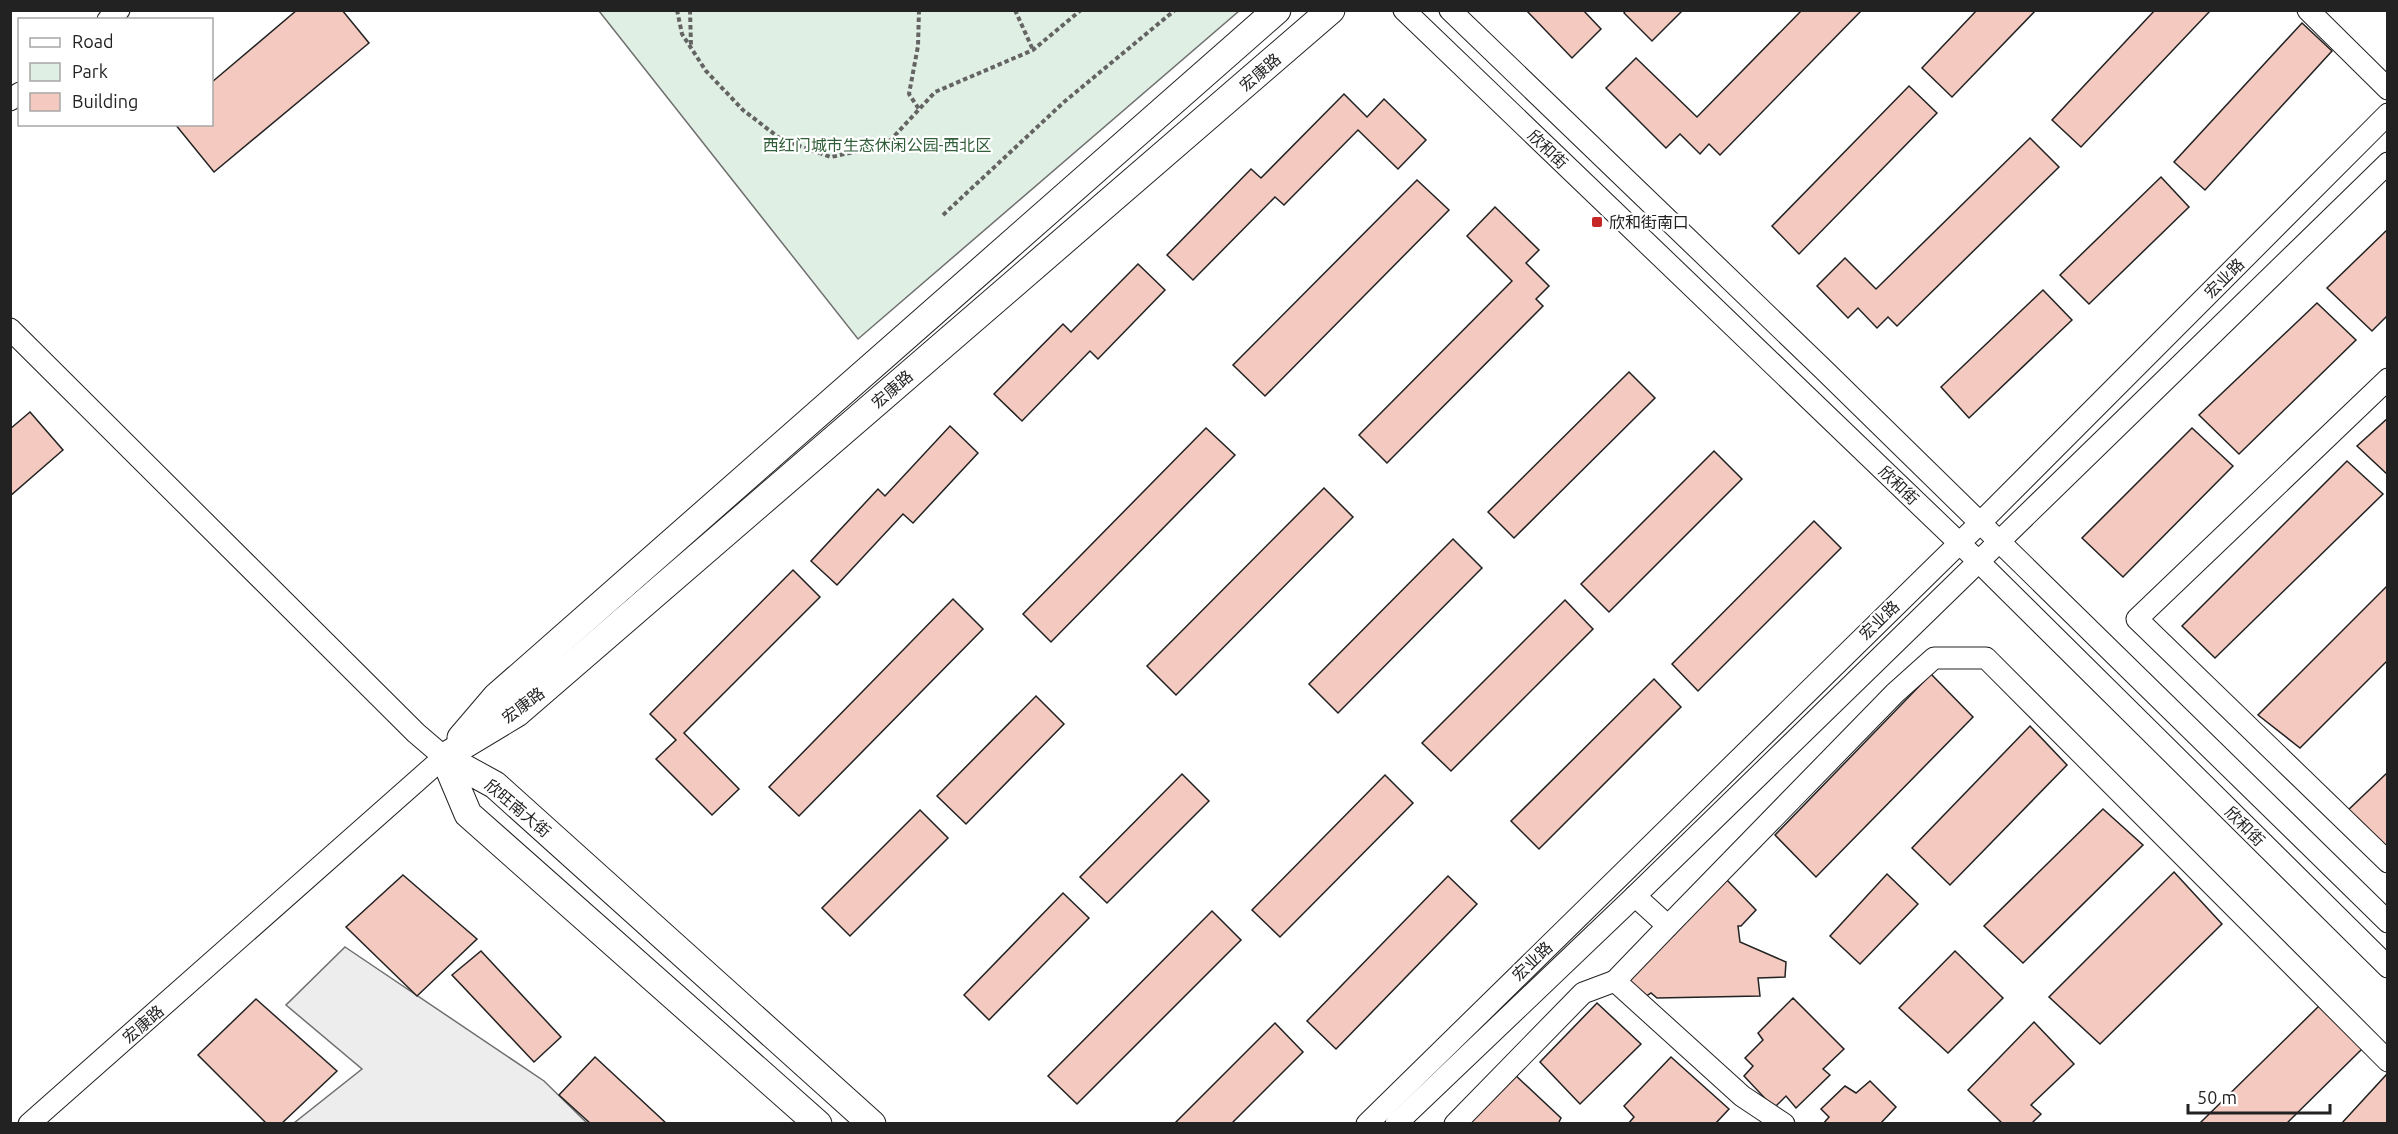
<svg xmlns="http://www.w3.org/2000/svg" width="2398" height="1134" font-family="Ubuntu,'Noto Sans SC',sans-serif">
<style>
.green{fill:#e0efe3;stroke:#6f6f6f;stroke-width:1.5}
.parking{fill:#ededed;stroke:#6f6f6f;stroke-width:1.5}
.building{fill:#f3c9c0;stroke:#222;stroke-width:1.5}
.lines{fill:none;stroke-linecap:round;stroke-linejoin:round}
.minor-casing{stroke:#222;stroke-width:23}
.major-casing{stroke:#222;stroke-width:29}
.path{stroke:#646464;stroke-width:4;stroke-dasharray:4.5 3;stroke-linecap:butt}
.minor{stroke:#fff;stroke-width:21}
.major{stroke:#fff;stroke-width:27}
.poi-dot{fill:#c62828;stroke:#fff;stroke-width:2}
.labels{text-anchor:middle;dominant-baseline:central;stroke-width:4.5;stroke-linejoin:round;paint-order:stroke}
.street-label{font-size:16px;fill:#222;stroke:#fff}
.park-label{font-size:16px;fill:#2f5e38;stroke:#fff}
.poi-label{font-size:16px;fill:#222;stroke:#fff;text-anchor:start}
</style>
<rect width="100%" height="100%" fill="#fff"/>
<!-- green -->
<polygon class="green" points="599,11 1239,11 858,339"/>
<!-- parking -->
<polygon class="parking" points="345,947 544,1081 587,1123 294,1123 362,1069 286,1005"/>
<!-- building -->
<g class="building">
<polygon points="297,10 342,10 369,43 214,172 175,124 212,124 212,82"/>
<polygon points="1526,10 1583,10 1601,29 1572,58"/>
<polygon points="1626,10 1683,10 1652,41 1624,13"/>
<polygon points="1802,10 1862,10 1720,155 1709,144 1700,154 1680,134 1666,148 1606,88 1636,58 1697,117"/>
<polygon points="1977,10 2036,10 1952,97 1922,68"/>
<polygon points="2155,10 2210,11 2081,147 2052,120"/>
<polygon points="2302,23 2332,51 2205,190 2174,162"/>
<polygon points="1909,86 1937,113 1799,254 1772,226"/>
<polygon points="1344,94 1367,117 1384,99 1426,140 1398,169 1358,130 1284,205 1275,197 1193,280 1167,255 1251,169 1261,178"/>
<polygon points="2030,138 2059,167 1897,326 1888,317 1877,328 1858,308 1848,318 1817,286 1845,258 1876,289"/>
<polygon points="2161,177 2189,207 2089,304 2060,275"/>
<polygon points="1417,180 1449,210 1265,396 1233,365"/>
<polygon points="1495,207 1539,250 1526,263 1549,286 1536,299 1543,306 1387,463 1359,435 1512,281 1467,236"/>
<polygon points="2388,229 2388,315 2372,331 2327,288"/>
<polygon points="1138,264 1165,290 1098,359 1090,351 1022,421 994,394 1063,324 1071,332"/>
<polygon points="2043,290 2072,320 1969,418 1941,387"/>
<polygon points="2317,303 2356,340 2239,454 2199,415"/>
<polygon points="1629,372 1655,398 1514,538 1488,512"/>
<polygon points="30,412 63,450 10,496 10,429"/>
<polygon points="2388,418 2388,475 2357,446"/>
<polygon points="950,426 978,453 913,523 903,514 837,585 811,561 878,489 885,496"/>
<polygon points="1206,428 1235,455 1051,642 1023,614"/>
<polygon points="2192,428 2233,466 2123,577 2082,538"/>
<polygon points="1714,451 1742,479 1609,612 1581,584"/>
<polygon points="2347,461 2383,494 2215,658 2182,626"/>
<polygon points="1324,488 1353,517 1176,695 1147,666"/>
<polygon points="1814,521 1841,548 1698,691 1672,664"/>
<polygon points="1453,539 1482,568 1338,713 1309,684"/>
<polygon points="793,570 820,597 684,733 739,789 712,815 656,759 676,740 650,714"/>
<polygon points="2388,585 2388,660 2300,748 2258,715"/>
<polygon points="953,599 983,629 799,816 769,787"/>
<polygon points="1565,600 1593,629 1451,771 1422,743"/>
<polygon points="1931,674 1973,717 1816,877 1775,835"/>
<polygon points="1654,679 1681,707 1539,849 1511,821"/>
<polygon points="1036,696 1064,724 966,824 937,796"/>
<polygon points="2030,726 2067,765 1950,885 1912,848"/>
<polygon points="2388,772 2388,846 2385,849 2345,813"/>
<polygon points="1182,774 1209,801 1107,903 1080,877"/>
<polygon points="1385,775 1413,803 1280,937 1252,910"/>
<polygon points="2103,809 2143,845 2023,963 1984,926"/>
<polygon points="920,810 948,838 850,936 822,908"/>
<polygon points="2174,872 2222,924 2100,1044 2049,997"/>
<polygon points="1887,874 1918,904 1860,964 1830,936"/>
<polygon points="403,875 477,939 417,996 346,927"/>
<polygon points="1448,876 1477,904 1336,1049 1307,1021"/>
<polygon points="1725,878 1756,910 1741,926 1738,926 1740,942 1786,962 1785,977 1758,978 1760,996 1657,998 1651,993 1642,999 1627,983"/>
<polygon points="1063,893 1089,918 989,1020 964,995"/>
<polygon points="1212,911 1241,940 1077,1104 1048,1076"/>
<polygon points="481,951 561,1037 534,1062 452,975"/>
<polygon points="1955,951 2003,998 1948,1053 1899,1008"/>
<polygon points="1793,998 1844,1049 1823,1069 1830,1075 1796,1108 1786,1096 1774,1108 1744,1076 1753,1066 1745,1058 1763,1040 1758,1033"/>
<polygon points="256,999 337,1071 281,1124 267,1124 198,1055"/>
<polygon points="1597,1003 1641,1044 1580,1104 1540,1062"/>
<polygon points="2320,1005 2363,1048 2286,1124 2199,1124"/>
<polygon points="2034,1022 2074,1064 2031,1105 2041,1114 2031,1124 2003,1124 1968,1090"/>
<polygon points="1275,1023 1303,1052 1231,1124 1174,1124"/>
<polygon points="595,1057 667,1124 591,1124 559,1095"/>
<polygon points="1671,1057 1729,1109 1715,1124 1628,1124 1634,1117 1624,1106"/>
<polygon points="1513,1073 1561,1118 1558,1124 1469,1124"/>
<polygon points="2387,1074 2388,1124 2341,1124"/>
<polygon points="1870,1081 1896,1107 1880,1124 1823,1124 1829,1117 1821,1109 1845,1086 1856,1093"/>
</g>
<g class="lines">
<!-- minor casing -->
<g class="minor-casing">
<g id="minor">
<polyline points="1404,10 1978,561 2388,967"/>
<polyline points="1450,10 1824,370 2388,922"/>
<polyline points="2308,10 2388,89"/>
<polyline points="108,20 119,10"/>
<polyline points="10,100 20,93"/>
<polyline points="10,329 416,733 444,757 29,1124"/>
<polyline points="2388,379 2137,619 2388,862"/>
<polyline points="1635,896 1668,926 1615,981 1742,1096 1784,1124"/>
<polyline points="1668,926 1895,693 1934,658 1986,658 2388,1061"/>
<polyline points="1367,1124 1979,524 2388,114"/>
<polyline points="1396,1124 1635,896 2388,163"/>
<polyline points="1455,1124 1583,993 1615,981"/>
</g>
</g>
<!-- major casing -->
<g class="major-casing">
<g id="major">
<polyline points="461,738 496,697 1277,10"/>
<polyline points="444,757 517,713 1331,10"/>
<polyline points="818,1124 468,814 444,757 495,785 872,1124"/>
</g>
</g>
<!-- path -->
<g class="path">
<polyline points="677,10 682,34 706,71 743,110 782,140 831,157 886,145 935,92 1033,50 1081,10"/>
<polyline points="690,10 691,46"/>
<polyline points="919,10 918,46 909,94 919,109"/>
<polyline points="1015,10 1033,50"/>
<polyline points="943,215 1064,102 1175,10"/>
</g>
<!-- minor -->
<use href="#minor" class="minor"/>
<!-- major -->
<use href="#major" class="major"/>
</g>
<!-- markers -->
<rect class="poi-dot" x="1591" y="216" width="12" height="12" rx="3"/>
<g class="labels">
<!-- street labels -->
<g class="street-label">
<text transform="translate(1260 72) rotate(-41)">宏康路</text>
<text transform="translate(1548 149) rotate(44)">欣和街</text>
<text transform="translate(2224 278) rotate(-45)">宏业路</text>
<text transform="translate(892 389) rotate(-41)">宏康路</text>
<text transform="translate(1899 485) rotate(44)">欣和街</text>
<text transform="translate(1879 620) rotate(-44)">宏业路</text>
<text transform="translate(523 705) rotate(-37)">宏康路</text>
<text transform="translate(518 808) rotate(40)">欣旺南大街</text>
<text transform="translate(2245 826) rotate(45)">欣和街</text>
<text transform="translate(1532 961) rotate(-44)">宏业路</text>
<text transform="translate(143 1024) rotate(-41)">宏康路</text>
</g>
<!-- park labels -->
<g class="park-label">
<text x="877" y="145">西红门城市生态休闲公园-西北区</text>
</g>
<!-- poi labels -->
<g class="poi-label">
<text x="1609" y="222">欣和街南口</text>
</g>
</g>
<!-- border -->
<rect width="2398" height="1134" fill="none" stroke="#222222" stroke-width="24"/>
<!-- legend -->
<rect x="18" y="18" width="195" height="108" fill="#ffffff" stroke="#a7a7a7" stroke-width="1.5"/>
<rect x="30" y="38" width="30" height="9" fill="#ffffff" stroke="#a7a7a7" stroke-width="1.5"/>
<text x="72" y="48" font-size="18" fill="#222222">Road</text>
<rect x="30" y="63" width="30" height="18" fill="#e0efe3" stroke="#a7a7a7" stroke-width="1.5"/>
<text x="72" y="78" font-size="18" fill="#222222">Park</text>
<rect x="30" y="93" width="30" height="18" fill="#f3c9c0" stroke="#a7a7a7" stroke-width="1.5"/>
<text x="72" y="108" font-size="18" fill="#222222">Building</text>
<!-- scale -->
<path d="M2188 1104v9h142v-9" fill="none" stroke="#222222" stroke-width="3"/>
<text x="2197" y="1104" font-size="18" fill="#222222" stroke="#ffffff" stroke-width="4.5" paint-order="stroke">50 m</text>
</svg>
